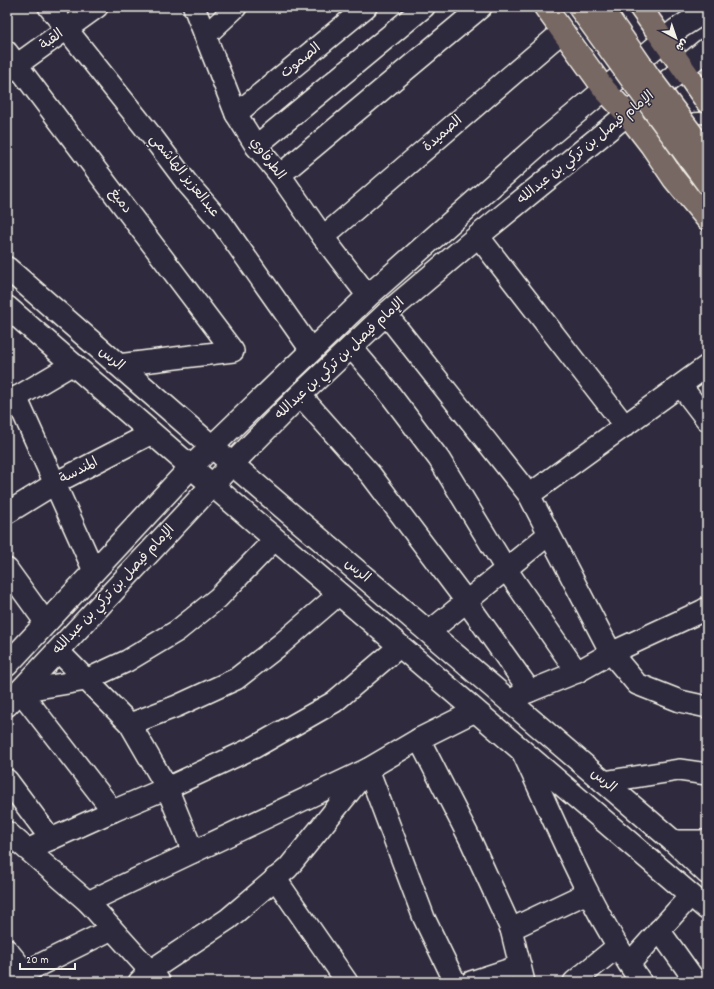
<svg xmlns="http://www.w3.org/2000/svg" width="714" height="989" font-family="Dekko,'Playpen Sans Arabic',sans-serif">
<style>
.lines{fill:none;stroke-linecap:round;stroke-linejoin:round}
.lane-casing{stroke:#f4f1e8;stroke-width:13}
.street-casing{stroke:#f4f1e8;stroke-width:24}
.secondary-casing{stroke:#f4f1e8;stroke-width:25}
.primary-casing{stroke:#f4f1e8;stroke-width:25}
.lane{stroke:#2f2a3d;stroke-width:10}
.street{stroke:#2f2a3d;stroke-width:21}
.secondary{stroke:#2f2a3d;stroke-width:22}
.primary{stroke:#776864;stroke-width:22}
.primary-bridge-casing{stroke:#f4f1e8;stroke-width:25;stroke-linecap:butt}
.primary-bridge{stroke:#776864;stroke-width:22}
.labels{text-anchor:middle;dominant-baseline:central;stroke-width:3;stroke-linejoin:round;paint-order:stroke}
.street-label{font-size:14px;fill:#f4f1e8;stroke:#2f2a3d}
</style>
<rect width="100%" height="100%" fill="#2f2a3d"/>
<filter id="ink" filterUnits="userSpaceOnUse"><feTurbulence type="fractalNoise" baseFrequency=".025" numOctaves="2"/><feDisplacementMap in="SourceGraphic" scale="8" xChannelSelector="R" yChannelSelector="G"/><feConvolveMatrix kernelMatrix="1 2 1 2 8 2 1 2 1" color-interpolation-filters="sRGB"/></filter>
<g filter="url(#ink)">
<g class="lines">
<!-- lane casing -->
<g class="lane-casing">
<path id="lane" d="M 682,123 C 690,118 698,117 707,119"/>
</g>
<!-- street casing -->
<g class="street-casing">
<g id="street">
<polyline points="49,7 154,139 187,183 221,222 311,350"/>
<polyline points="194,7 236,114 256,146 280,175 323,237 368,296"/>
<polyline points="205,36 236,7"/>
<polyline points="7,52 233,351 118,365"/>
<polyline points="7,72 97,7"/>
<polyline points="236,114 366,7"/>
<polyline points="256,146 424,7"/>
<polyline points="280,175 481,7"/>
<polyline points="478,236 625,426"/>
<polyline points="323,237 563,31"/>
<polyline points="386,314 529,495 611,653 637,684 680,701 707,707"/>
<polyline points="351,347 380,381 439,459 506,569 577,672"/>
<polyline points="681,386 707,420"/>
<polyline points="300,395 371,475 466,601 530,691"/>
<polyline points="16,397 94,571"/>
<polyline points="7,403 73,364"/>
<polyline points="529,495 707,366"/>
<polyline points="7,513 59,481 152,433"/>
<polyline points="7,569 46,623"/>
<polyline points="429,632 549,534"/>
<polyline points="58,651 130,724 167,788 193,852"/>
<polyline points="518,696 577,672 611,653 702,611 707,608"/>
<polyline points="130,724 177,706 236,679 281,644 339,594"/>
<polyline points="419,739 470,839 511,929 524,982"/>
<path d="M 522,751 C 558,829 591,911 641,982"/>
<polyline points="7,780 51,839"/>
<polyline points="603,782 679,770 707,774"/>
<polyline points="113,811 20,691 86,680 127,661 177,631 218,598 275,539"/>
<polyline points="7,832 88,902 159,981"/>
<polyline points="673,841 707,841"/>
<polyline points="29,849 113,811 167,788 255,747 334,702 400,646"/>
<polyline points="275,878 347,982"/>
<polyline points="88,902 368,769 424,918 455,982"/>
<polyline points="511,929 587,893"/>
<polyline points="659,930 696,982"/>
<polyline points="7,950 25,972"/>
<polyline points="629,964 691,895"/>
<polyline points="8,982 25,972 112,929"/>
<polyline points="139,982 150,971 228,919 288,868 368,769 419,739 475,711"/>
<polyline points="471,982 520,966"/>
<polyline points="574,982 618,946"/>
</g>
</g>
<!-- secondary casing -->
<g class="secondary-casing">
<g id="secondary">
<polyline points="7,268 232,464 673,841 707,873"/>
<polyline points="7,307 191,467 707,909"/>
<polyline points="7,665 191,467 368,296 545,139 676,30 707,10"/>
<polyline points="7,705 232,464 300,395 386,314 478,236 707,49"/>
</g>
</g>
<!-- primary casing -->
<g class="primary-casing">
<g id="primary">
<polyline points="545,7 605,90 627,114 651,145 674,179 707,219"/>
<polyline points="640,7 707,102"/>
</g>
</g>
<!-- lane -->
<use href="#lane" class="lane"/>
<!-- street -->
<use href="#street" class="street"/>
<!-- secondary -->
<use href="#secondary" class="secondary"/>
<!-- primary -->
<use href="#primary" class="primary"/>
<!-- primary-bridge casing -->
<g class="primary-bridge-casing">
<g id="primary-bridge">
<polyline points="579,7 707,183"/>
<polyline points="601,7 650,78 707,154"/>
</g>
</g>
<!-- primary-bridge -->
<use href="#primary-bridge" class="primary-bridge"/>
</g>
</g>
<g class="labels">
<!-- street labels -->
<g class="street-label">
<text transform="translate(52 40) rotate(-36)">القبة</text>
<text transform="translate(301 61) rotate(-39)">الصموت</text>
<text transform="translate(443 134) rotate(-41)">الصميدة</text>
<text transform="translate(586 148) rotate(-39)">الإمام فيصل بن تركي بن عبدالله</text>
<text transform="translate(267 159) rotate(53)">الطرفاوي</text>
<text transform="translate(184 176) rotate(51)">عبدالعزيز الهاشمي</text>
<text transform="translate(120 201) rotate(53)">دميغ</text>
<text transform="translate(111 359) rotate(41)">الرس</text>
<text transform="translate(340 359) rotate(-43)">الإمام فيصل بن تركي بن عبدالله</text>
<text transform="translate(79 471) rotate(-28)">المندسة</text>
<text transform="translate(357 571) rotate(41)">الرس</text>
<text transform="translate(114 590) rotate(-47)">الإمام فيصل بن تركي بن عبدالله</text>
<text transform="translate(603 781) rotate(41)">الرس</text>
</g>
</g>
<!-- margin -->
<rect width="714" height="989" fill="none" stroke="#2f2a3d" stroke-width="24"/>
<rect x="12" y="12" width="690" height="965" fill="none" stroke="#f4f1e8" stroke-width="1.5" filter="url(#ink)"/>
<!-- north arrow -->
<g transform="translate(676 38) rotate(140)" stroke="#2f2a3d" stroke-width="3" paint-order="stroke">
<path d="M0-3L7 15L0 10L-7 15Z" fill="#f4f1e8"/>
<text y="-6" font-size="11" font-weight="bold" text-anchor="middle" fill="#f4f1e8">ش</text>
</g>
<!-- scale -->
<path d="M20 963v6h55v-6" fill="none" stroke="#f4f1e8" stroke-width="2"/>
<text x="26" y="963" font-size="12" fill="#f4f1e8" stroke="#2f2a3d" stroke-width="3" paint-order="stroke">20 m</text>
</svg>
